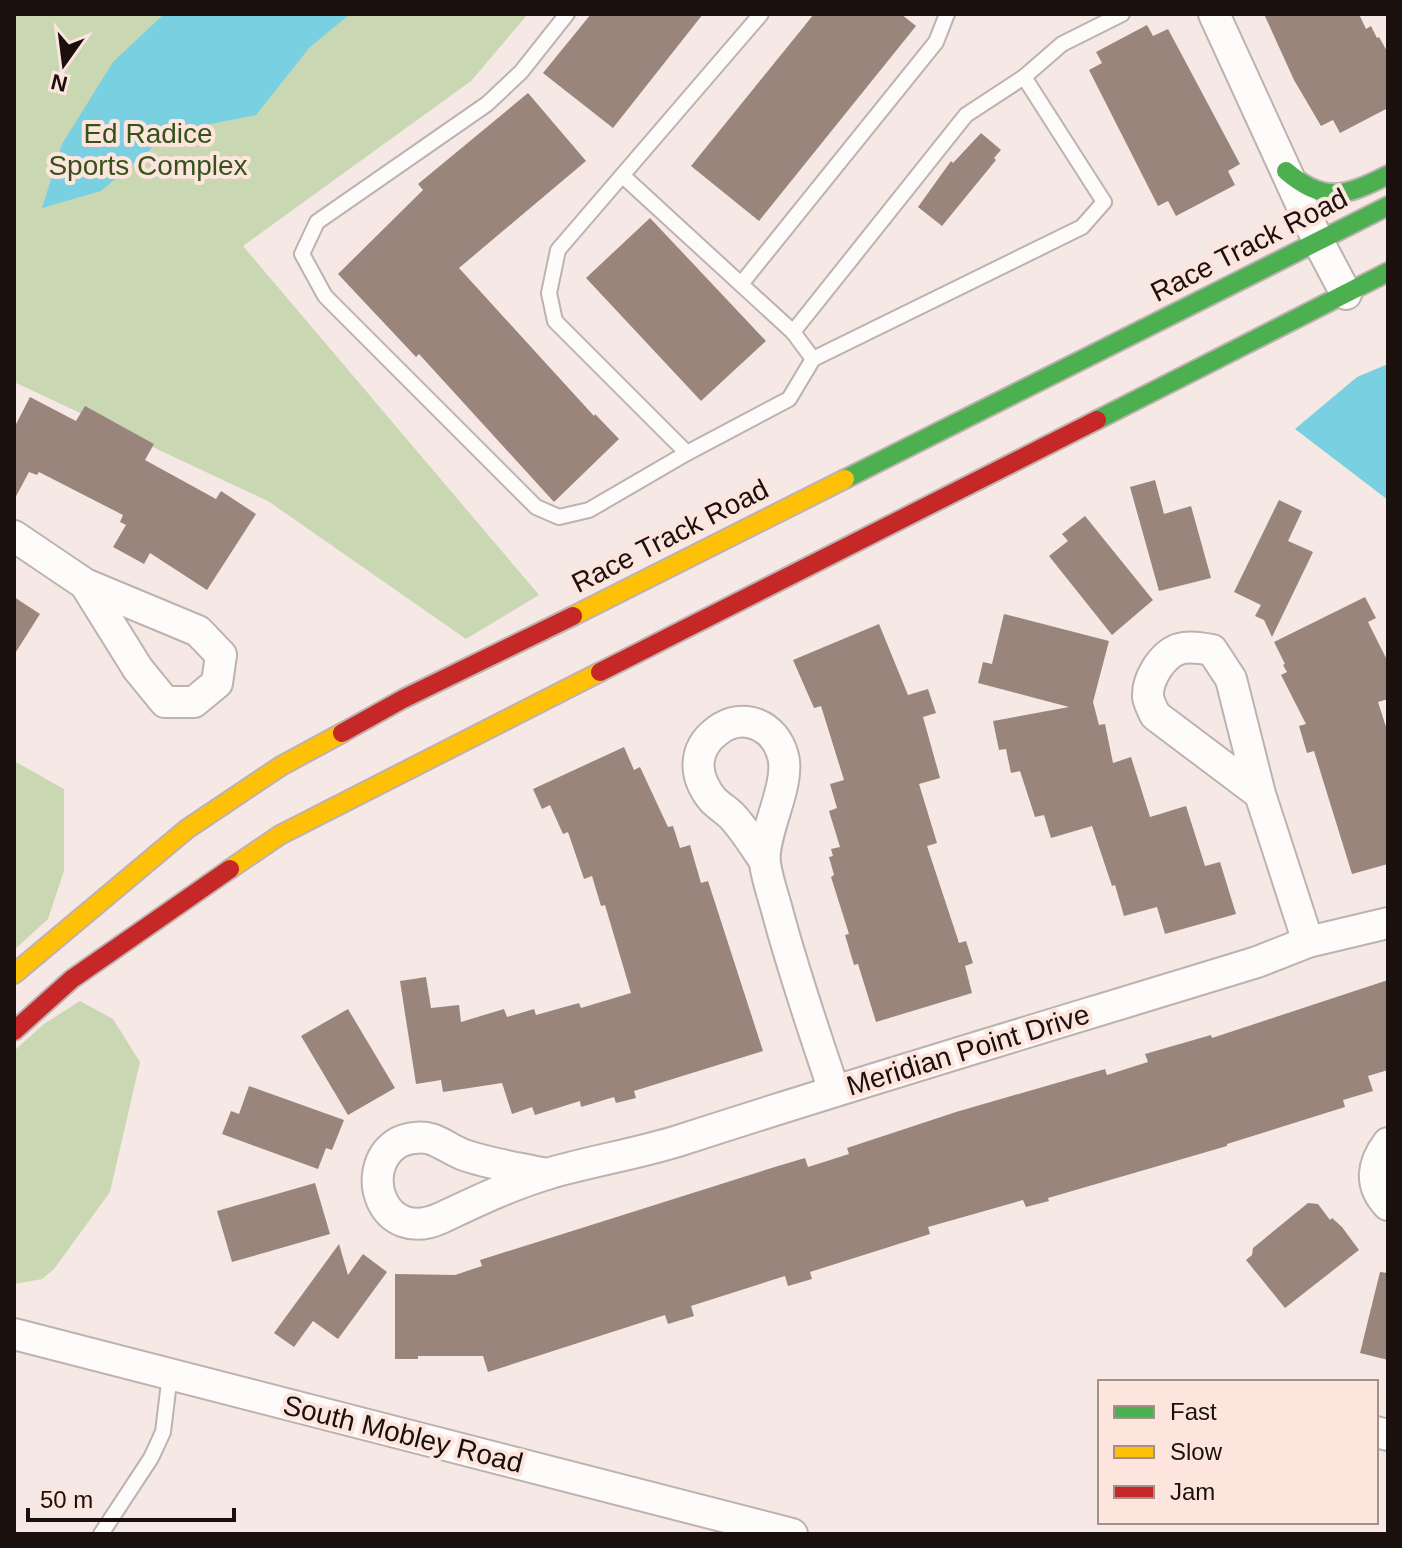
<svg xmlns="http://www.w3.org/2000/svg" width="1402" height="1548" font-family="Arial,sans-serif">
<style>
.green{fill:#c9d8b2}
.water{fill:#79d0e1}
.building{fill:#9a857d}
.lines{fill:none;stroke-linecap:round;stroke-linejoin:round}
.lane-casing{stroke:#bdb2af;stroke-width:18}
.street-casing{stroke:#bdb2af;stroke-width:34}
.fast-casing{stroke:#bdb2af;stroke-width:22}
.slow-casing{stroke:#bdb2af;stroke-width:22}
.jam-casing{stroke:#bdb2af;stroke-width:22}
.lane{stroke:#fefcfb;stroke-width:14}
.street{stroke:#fefcfb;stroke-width:30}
.fast{stroke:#4caf50;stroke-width:18}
.slow{stroke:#ffc107;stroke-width:18}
.jam{stroke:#c62828;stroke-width:18}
.labels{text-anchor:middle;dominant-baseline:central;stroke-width:8;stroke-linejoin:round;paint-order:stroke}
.park-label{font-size:28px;fill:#35521c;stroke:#fde5dd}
.street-label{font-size:28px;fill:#1a100d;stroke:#fde5dd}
</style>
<rect width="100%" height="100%" fill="#f6e8e4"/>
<!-- green -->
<g class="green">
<polygon points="14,14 528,14 471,81 243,246 539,595 466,639 268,501 14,382"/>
<polygon points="14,761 64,789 64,871 48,919 14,950"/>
<polygon points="80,1001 113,1019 140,1062 110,1192 54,1269 42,1279 14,1284 14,1051 44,1024"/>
</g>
<!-- water -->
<g class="water">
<polygon points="164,14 350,14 310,47 256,115 171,132 101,191 42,208 62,144 113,62"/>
<polygon points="1388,364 1388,500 1295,429 1357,377"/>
</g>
<!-- building -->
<g class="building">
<polygon points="591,14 703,14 613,128 543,73"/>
<polygon points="814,14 901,14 916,26 759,221 691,166"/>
<polygon points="1264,14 1359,14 1366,29 1371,26 1377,38 1379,37 1388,53 1388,108 1340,133 1333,120 1321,126 1294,80"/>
<polygon points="1147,25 1153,36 1168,29 1240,164 1228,171 1235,185 1176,216 1168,201 1158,206 1089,70 1102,63 1096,52"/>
<polygon points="528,93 586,161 459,268 594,416 595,414 619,439 554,502 419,354 416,357 338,274 423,190 418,184"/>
<polygon points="981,133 1001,150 994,158 996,160 942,226 918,207 951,161 953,163"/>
<polygon points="650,218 766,341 701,401 586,278"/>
<polygon points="30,397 76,421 85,406 154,444 145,460 216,499 221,491 256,514 207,590 150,553 144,564 113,547 126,525 120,522 123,515 39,472 37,475 29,472 14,500 14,428"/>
<polygon points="1155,480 1164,514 1191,506 1211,578 1159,591 1130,487"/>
<polygon points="1279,500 1302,511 1288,541 1313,552 1272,637 1264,620 1255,616 1261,605 1234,592"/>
<polygon points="1085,516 1153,600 1112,635 1049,556 1068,541 1062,534"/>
<polygon points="14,597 40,614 14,655"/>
<polygon points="1365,597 1376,618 1368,622 1388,662 1388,699 1378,702 1388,733 1388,864 1352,874 1314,751 1307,753 1299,726 1306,724 1281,675 1287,672 1283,665 1285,664 1274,642"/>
<polygon points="1004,614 1109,641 1093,702 1099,725 1105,724 1113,763 1131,757 1150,817 1186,806 1205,866 1220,862 1236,914 1165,934 1157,907 1124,916 1115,885 1112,886 1092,826 1051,838 1044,815 1035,817 1020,771 1011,773 1006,749 999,750 993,721 1069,707 978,683 983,662 992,664"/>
<polygon points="879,624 908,695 928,689 936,713 923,717 940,778 919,784 937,843 927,846 959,943 966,941 973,963 965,966 972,993 876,1022 858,964 854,965 845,935 849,934 831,877 834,875 829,857 833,856 831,849 840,847 829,811 837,808 830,784 844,780 821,706 814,708 793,660"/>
<polygon points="624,747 634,770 640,767 668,827 673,826 680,848 690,845 701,883 708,881 763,1051 634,1091 636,1098 616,1103 614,1097 581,1107 580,1101 535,1115 532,1107 512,1114 502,1083 443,1092 441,1080 416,1084 400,981 426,977 431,1008 459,1005 461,1022 504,1009 507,1017 534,1009 536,1015 579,1003 581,1008 631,993 605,905 601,906 592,876 584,879 568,832 563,834 550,805 542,809 533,789"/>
<polygon points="1388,980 1388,1070 1368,1076 1373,1091 1343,1100 1345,1107 1227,1144 1227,1146 1048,1198 1049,1201 1026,1207 1023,1200 928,1227 930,1234 810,1272 812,1279 788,1286 785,1276 691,1306 694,1316 668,1324 665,1315 488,1372 483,1356 418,1356 418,1359 395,1359 395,1274 455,1275 482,1266 480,1260 778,1166 805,1158 808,1167 849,1154 847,1148 956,1112 1105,1069 1107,1075 1148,1062 1145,1054 1211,1035 1212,1038"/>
<polygon points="348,1009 395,1088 348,1115 301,1036"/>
<polygon points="249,1086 344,1120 332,1150 326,1148 318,1169 222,1134 231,1111 239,1114"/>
<polygon points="315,1183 330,1234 232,1262 217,1211"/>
<polygon points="1308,1203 1318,1204 1330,1220 1332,1218 1342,1227 1359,1250 1285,1308 1246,1260 1252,1255 1253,1248"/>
<polygon points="339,1244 348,1275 363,1254 387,1272 338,1339 313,1321 294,1347 274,1333"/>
<polygon points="1380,1272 1388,1273 1388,1360 1360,1353"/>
</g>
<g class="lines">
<!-- lane casing -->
<g class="lane-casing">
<g id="lane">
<polyline points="567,14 521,72 487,104 317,222 302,254 325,296 536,507 559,517 589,510 687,453 789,399 813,359 1082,227 1104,202 1024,77 966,115 793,332 813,359"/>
<polyline points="1024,77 1062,44 1122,14"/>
<polyline points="623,176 793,332"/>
<polyline points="741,284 936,42 947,14"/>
<polyline points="687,453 555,321 549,293 558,250 761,14"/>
<polyline points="101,1534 151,1458 163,1432 170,1374"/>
</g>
</g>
<!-- street casing -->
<g class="street-casing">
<g id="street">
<polyline points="1214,14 1318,241 1346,294"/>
<polyline points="14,536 85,584 198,631 221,655 217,683 194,702 165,702 138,669 85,584"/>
<path d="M 1260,794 L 1155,715 C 1153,710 1149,703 1148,697 C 1147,679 1162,655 1179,649 C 1189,646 1201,648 1212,650 L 1231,679 L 1260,794 L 1308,942"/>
<path d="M 764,860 C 754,845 744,829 732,816 C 726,810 719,806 713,800 C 694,777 692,750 717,731 C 743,711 775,725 783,756 C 791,785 761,835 765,863 C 767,879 773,895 777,910 C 793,971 814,1031 834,1091"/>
<path d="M 1388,1143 C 1372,1164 1369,1185 1388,1205"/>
<path d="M 546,1174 C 519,1168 490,1164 464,1155 C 453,1151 443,1143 431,1139 C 421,1136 405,1138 396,1144 C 358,1170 382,1245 441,1218 C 475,1202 510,1185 547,1174 C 591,1161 637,1154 681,1140 C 872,1078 1065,1021 1257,962 L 1308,942 L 1388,923"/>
<polyline points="14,1334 792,1534"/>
<polyline points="1376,1432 1388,1435"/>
</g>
</g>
<!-- fast casing -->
<g class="fast-casing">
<g id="fast">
<path d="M 1286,171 C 1324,204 1346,196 1388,175"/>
<polyline points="1097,420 1388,272"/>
<polyline points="845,479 1388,206"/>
</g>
</g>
<!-- slow casing -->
<g class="slow-casing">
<g id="slow">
<polyline points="573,616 845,479"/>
<polyline points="230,869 280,835 600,672"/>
<polyline points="14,974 187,829 281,766 342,733"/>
</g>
</g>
<!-- jam casing -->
<g class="jam-casing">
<g id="jam">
<polyline points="600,672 1097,420"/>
<polyline points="342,733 403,699 573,616"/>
<polyline points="14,1031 72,979 230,869"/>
</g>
</g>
<!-- lane -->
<use href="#lane" class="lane"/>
<!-- street -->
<use href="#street" class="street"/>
<!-- fast -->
<use href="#fast" class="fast"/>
<!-- slow -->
<use href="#slow" class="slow"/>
<!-- jam -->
<use href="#jam" class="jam"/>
</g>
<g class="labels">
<!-- park labels -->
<g class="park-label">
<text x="148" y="133">Ed Radice<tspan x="148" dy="32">Sports Complex</tspan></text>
</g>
<!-- street labels -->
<g class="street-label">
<text transform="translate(1249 245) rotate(-27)">Race Track Road</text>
<text transform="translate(670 536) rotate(-27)">Race Track Road</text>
<text transform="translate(968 1050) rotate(-17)">Meridian Point Drive</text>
<text transform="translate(403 1434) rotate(14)">South Mobley Road</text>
</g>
</g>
<!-- border -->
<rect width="1402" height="1548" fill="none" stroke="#1a100d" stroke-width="32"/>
<!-- legend -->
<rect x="1098" y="1380" width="280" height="144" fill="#fde5dd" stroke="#a2908a" stroke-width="2"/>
<rect x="1114" y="1406" width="40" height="12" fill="#4caf50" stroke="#a2908a" stroke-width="2"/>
<text x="1170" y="1420" font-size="24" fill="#1a100d">Fast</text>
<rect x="1114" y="1446" width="40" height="12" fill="#ffc107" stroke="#a2908a" stroke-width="2"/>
<text x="1170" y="1460" font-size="24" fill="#1a100d">Slow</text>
<rect x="1114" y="1486" width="40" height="12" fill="#c62828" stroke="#a2908a" stroke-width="2"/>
<text x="1170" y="1500" font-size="24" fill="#1a100d">Jam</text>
<!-- north arrow -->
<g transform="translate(64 64) rotate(194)" stroke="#fde5dd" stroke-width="6" paint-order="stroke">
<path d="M0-6L14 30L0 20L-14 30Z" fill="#1a100d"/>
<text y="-12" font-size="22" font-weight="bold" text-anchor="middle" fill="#1a100d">N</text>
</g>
<!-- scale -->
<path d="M28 1508v12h206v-12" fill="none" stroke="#1a100d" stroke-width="4"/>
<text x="40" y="1508" font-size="24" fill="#1a100d" stroke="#fde5dd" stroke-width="6" paint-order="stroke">50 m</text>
</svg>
